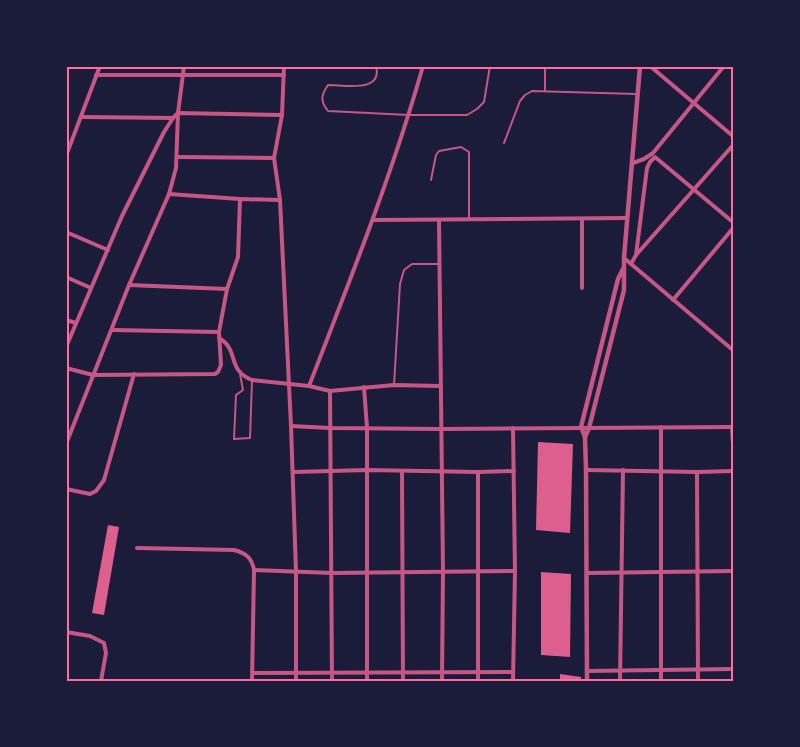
<svg xmlns="http://www.w3.org/2000/svg" width="800" height="747" font-family="Manrope,sans-serif">
<style>
.building{fill:#dd5f8e}
.lines{fill:none;stroke-linecap:round;stroke-linejoin:round}
.service{stroke:#c65784;stroke-width:2}
.minor{stroke:#c65784;stroke-width:4}
.tertiary{stroke:#c65784;stroke-width:4.5}
.neatline{fill:none;stroke:#ff6b9d;stroke-width:2}
</style>
<rect width="100%" height="100%" fill="#1b1b3a"/>
<!-- building -->
<g class="building">
<polygon points="538,442 573,444 570,533 536,530"/>
<polygon points="108,525 119,527 104,615 92,613"/>
<polygon points="541,572 571,574 570,657 541,655"/>
<polygon points="560,674 581,677 581,681 560,681"/>
</g>
<g class="lines">
<!-- service -->
<g class="service">
<path d="M 376,66 C 383,93 345,85 328,85 C 321,95 320,101 328,111 L 409,115 L 467,115 L 477,109 L 484,102 L 490,66"/>
<polyline points="545,66 545,91"/>
<polyline points="504,143 520,101 525,95 532,91 636,94"/>
<polyline points="431,180 436,155 439,151 461,147 469,152 469,218"/>
<polyline points="240,374 243,390 236,395 234,439 250,438 252,380"/>
<polyline points="394,385 400,284 404,270 412,264 439,264"/>
</g>
<!-- minor -->
<g class="minor">
<polyline points="284,66 282,115 274,158 280,200 291,426 296,572 296,681"/>
<polyline points="650,66 734,137"/>
<polyline points="96,75 284,75"/>
<polyline points="82,117 173,118 178,113 282,115"/>
<polyline points="66,156 100,66"/>
<polyline points="177,157 274,158"/>
<polyline points="633,163 644,159 653,153 724,66"/>
<polyline points="169,194 240,199"/>
<polyline points="582,219 582,288"/>
<polyline points="373,220 627,218"/>
<polyline points="439,220 443,571 442,681"/>
<polyline points="66,232 108,250"/>
<polyline points="636,255 647,168 650,162 655,157 734,223"/>
<polyline points="624,258 734,351"/>
<polyline points="631,264 636,255 734,144"/>
<polyline points="66,277 91,288"/>
<polyline points="129,285 227,289"/>
<polyline points="673,300 734,227"/>
<polyline points="66,320 76,323"/>
<polyline points="112,330 219,332"/>
<path d="M 219,338 C 240,350 226,370 252,380 L 309,386 C 350,280 392,175 423,66"/>
<polyline points="66,347 122,216 164,132 173,118"/>
<polyline points="66,368 93,375 215,374 218,372 221,365 219,332 227,289 238,257 240,199 280,200"/>
<polyline points="309,386 330,391 394,385 440,386"/>
<polyline points="364,387 367,428 367,681"/>
<polyline points="330,391 332,681"/>
<polyline points="291,426 330,428 440,429 734,427"/>
<polyline points="661,427 661,681"/>
<polyline points="732,427 734,462"/>
<polyline points="513,428 515,571 513,681"/>
<polyline points="66,444 129,285 169,194 176,168 178,113 184,66"/>
<polyline points="586,470 697,472 734,471"/>
<polyline points="402,471 403,681"/>
<polyline points="293,472 367,470 478,472 514,471"/>
<polyline points="478,472 478,681"/>
<polyline points="697,472 698,681"/>
<polyline points="66,489 90,494 96,491 104,480 134,374"/>
<path d="M 137,548 L 234,550 C 246,553 252,558 254,570 L 252,681"/>
<polyline points="254,570 332,573 515,571"/>
<polyline points="587,573 734,571"/>
<polyline points="66,632 90,636 104,643 106,653 101,681"/>
<polyline points="587,671 734,669"/>
<polyline points="253,673 513,672"/>
<polyline points="620,681 623,470"/>
</g>
<!-- tertiary -->
<g class="tertiary">
<polyline points="585,437 589,428 624,290 624,258 640,66"/>
<polyline points="587,681 586,470 585,437 581,427 618,279 623,269"/>
</g>
</g>
<!-- border -->
<rect width="800" height="747" fill="none" stroke="#1b1b3a" stroke-width="135"/>
<rect x="68" y="68" width="664" height="612" class="neatline"/>
</svg>
